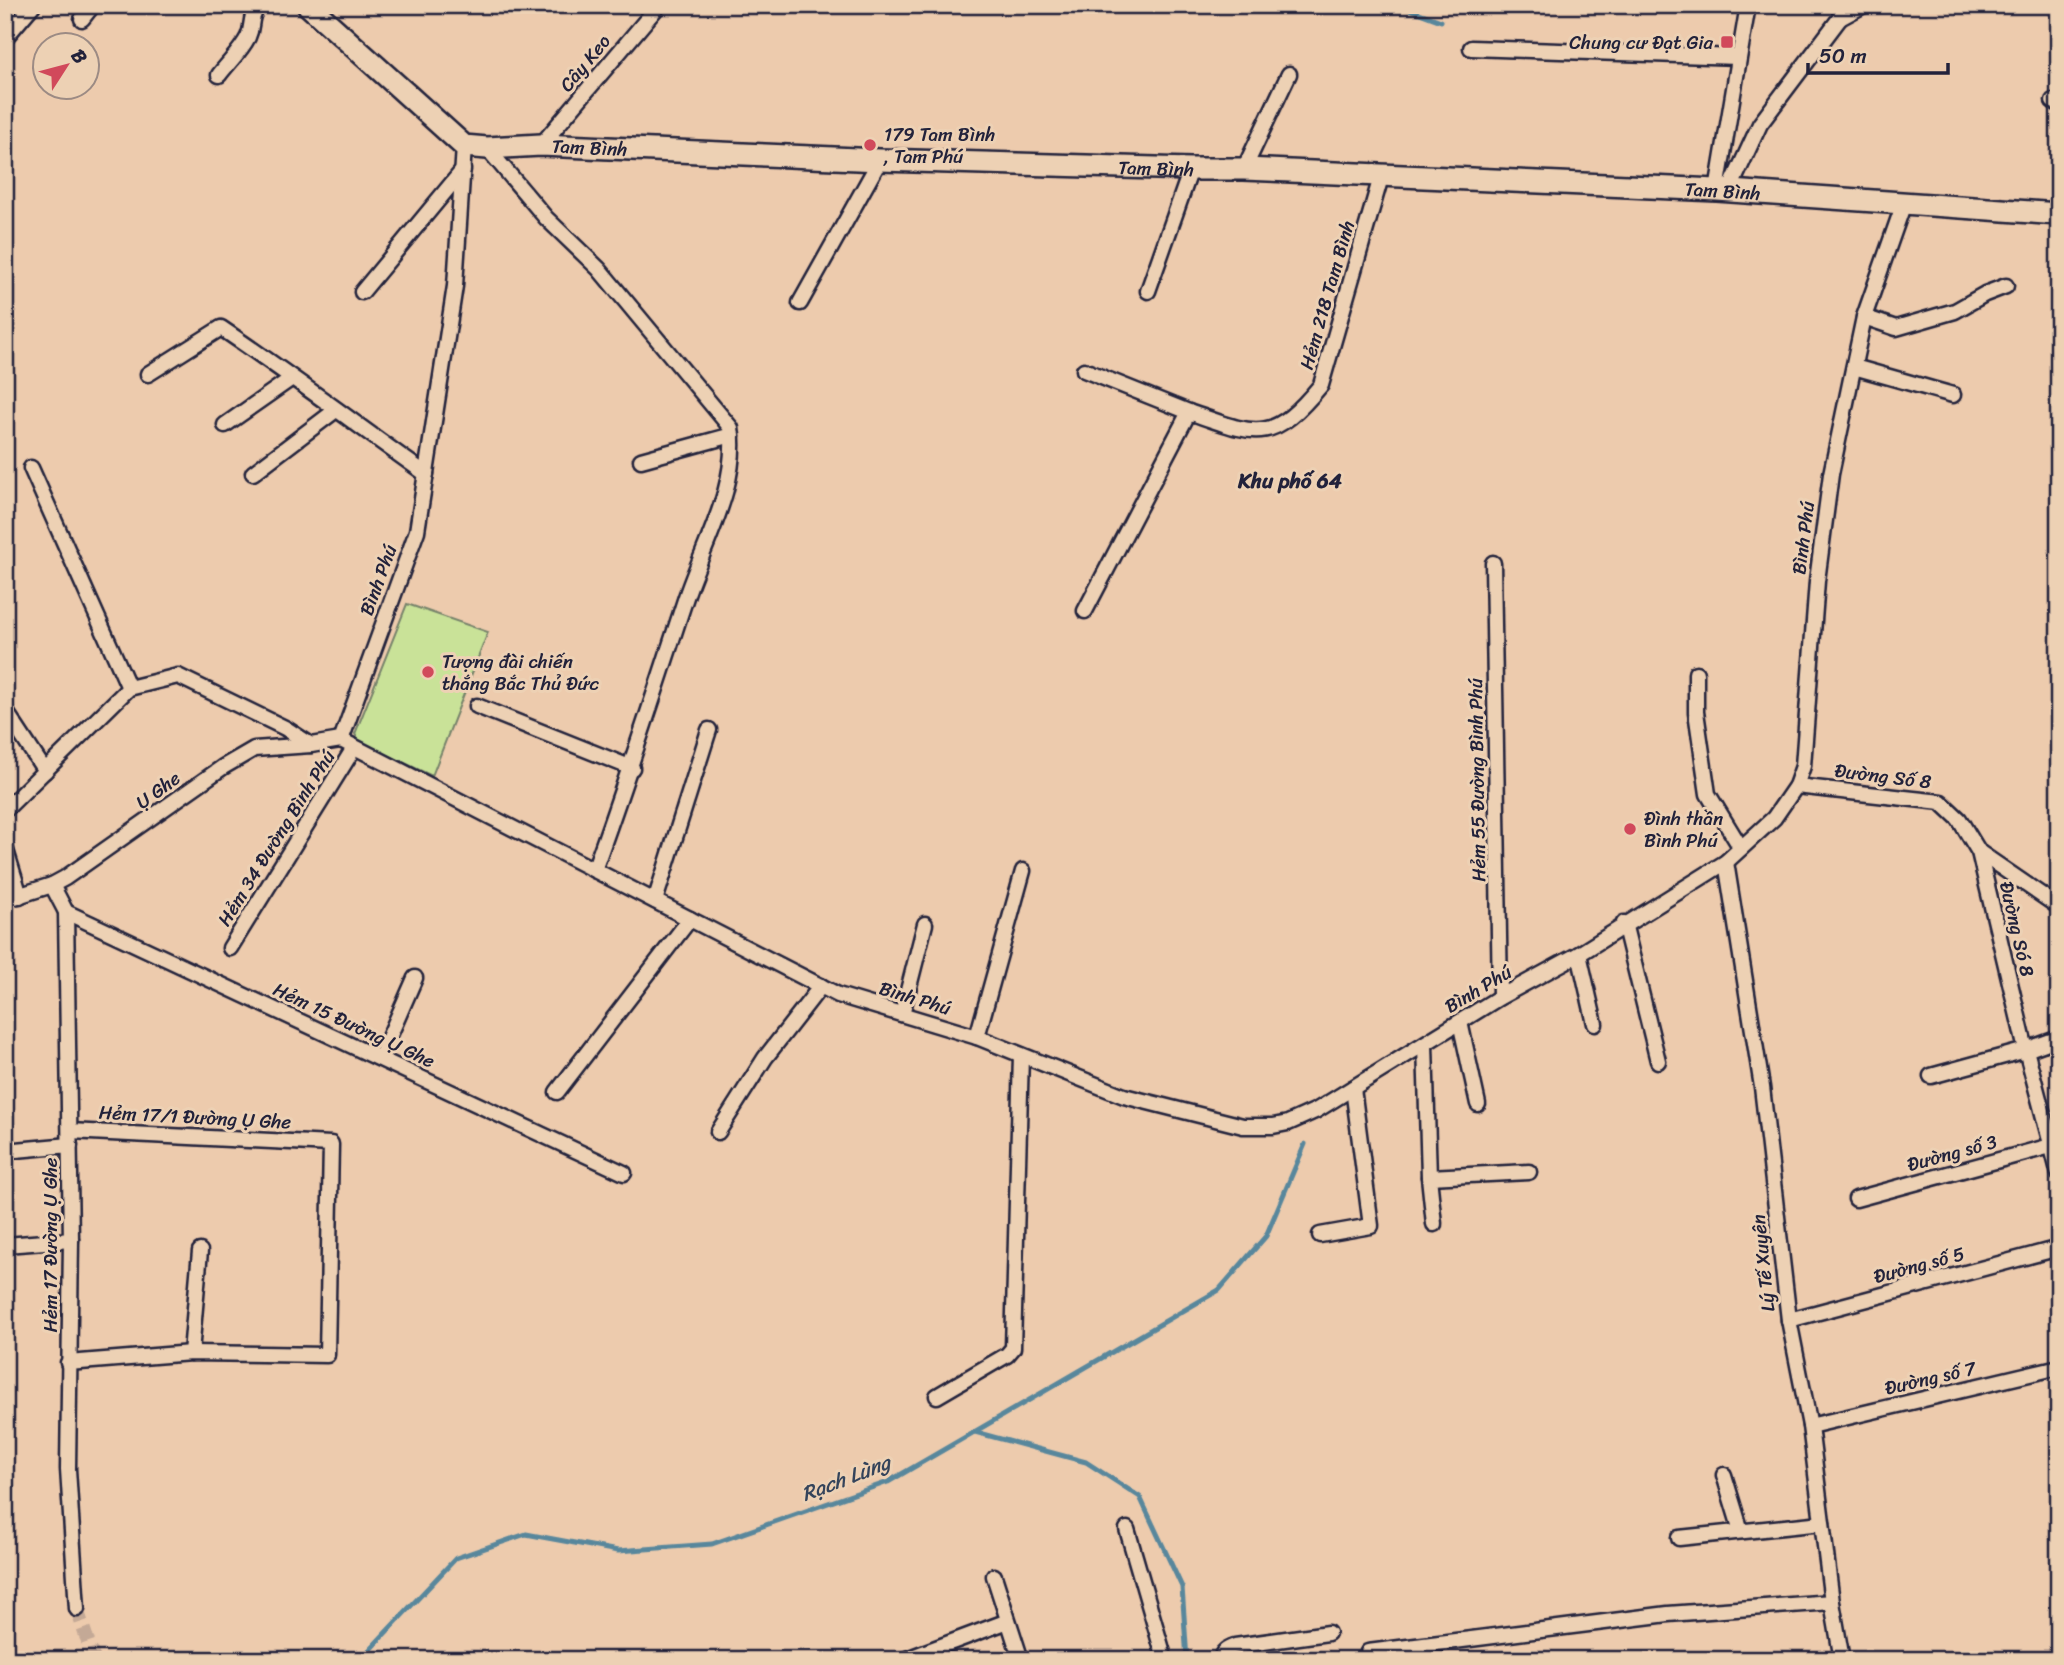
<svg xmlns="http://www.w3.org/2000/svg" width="2064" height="1665" font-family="Sriracha,sans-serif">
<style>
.green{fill:#c9e298;stroke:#76826a;stroke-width:2}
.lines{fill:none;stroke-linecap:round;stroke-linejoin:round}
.stream{stroke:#59879c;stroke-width:5}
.street-tunnel{stroke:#c4a996;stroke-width:14;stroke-dasharray:14 7;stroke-linecap:butt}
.street-casing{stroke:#22223b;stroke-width:19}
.secondary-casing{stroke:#22223b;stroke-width:26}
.street{stroke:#edd1b4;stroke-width:14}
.secondary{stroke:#edd1b4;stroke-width:21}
.poi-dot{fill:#d1495b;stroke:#edd1b4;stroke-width:2.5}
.labels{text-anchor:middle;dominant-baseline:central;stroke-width:6;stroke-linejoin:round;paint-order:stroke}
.poi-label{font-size:19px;fill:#22223b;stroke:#edd1b4;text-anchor:start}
.street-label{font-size:19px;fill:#22223b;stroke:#edd1b4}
.neighbourhood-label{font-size:21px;font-weight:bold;fill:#22223b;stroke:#edd1b4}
.water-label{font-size:21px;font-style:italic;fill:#34445b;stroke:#edd1b4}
</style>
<rect width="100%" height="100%" fill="#edcbad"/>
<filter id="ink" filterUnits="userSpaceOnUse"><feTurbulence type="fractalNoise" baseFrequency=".0143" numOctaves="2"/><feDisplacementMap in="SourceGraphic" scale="14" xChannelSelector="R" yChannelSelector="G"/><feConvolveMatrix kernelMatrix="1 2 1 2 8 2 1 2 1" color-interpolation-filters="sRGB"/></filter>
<g filter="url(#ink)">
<!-- green -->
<polygon class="green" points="407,604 488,632 432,776 359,741 355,734"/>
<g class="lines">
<!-- stream -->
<g class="stream">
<polyline points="1398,5 1441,21"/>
<polyline points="975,1432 1086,1462 1140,1497 1182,1587 1187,1660"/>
<polyline points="360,1660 456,1558 526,1534 618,1551 712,1544 888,1482 1219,1290 1266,1236 1305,1144"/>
</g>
<!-- street-tunnel -->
<polyline class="street-tunnel" points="77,1609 94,1660"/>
<!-- street casing -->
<g class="street-casing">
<g id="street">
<polyline points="1840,18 1864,5"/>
<polyline points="82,19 93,5"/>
<polyline points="5,38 33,5"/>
<polyline points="1471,48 1738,57"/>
<path d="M 219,75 C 228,63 241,51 248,37 C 254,24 248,20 259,5"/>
<polyline points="2053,101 2059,104"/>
<polyline points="541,145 659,5"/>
<path d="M 487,148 L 546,218 L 599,269 L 731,428 C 739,486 704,543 686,597 C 656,688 627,780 594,870"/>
<polyline points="1244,169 1289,74"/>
<polyline points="1717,190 1748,5"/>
<polyline points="1729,191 1760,124 1840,18 1842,5"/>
<polyline points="1148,291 1191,169"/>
<polyline points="362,292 463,170"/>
<polyline points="800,303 880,160"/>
<polyline points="1864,317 1896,328 1955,311 1985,294 2006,286"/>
<polyline points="1854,367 1953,395"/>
<polyline points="1084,370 1189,412"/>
<path d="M 148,374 L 221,328 C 291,375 357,425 426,474"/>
<polyline points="225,425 292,378"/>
<polyline points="641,460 732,435"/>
<polyline points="31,468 129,688"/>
<polyline points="253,473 336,410"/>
<polyline points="1493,563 1500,997"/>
<path d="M 1085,611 L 1189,412 C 1256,435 1271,446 1321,385 L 1381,177"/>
<polyline points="1696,673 1696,712 1708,794 1741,848"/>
<polyline points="477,706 632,768"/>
<polyline points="5,710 45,771"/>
<polyline points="341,740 838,995 977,1037 1124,1096 1243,1126 1273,1126 1288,1123 1317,1110 1500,997 1579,954 1726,862 1774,818 1796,786 1803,766 1817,581 1831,474 1864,317 1904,203"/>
<polyline points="341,740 417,531 455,286 464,146"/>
<polyline points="1796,786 1941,802 1959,819 1979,852 2026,1050 2059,1174"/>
<polyline points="5,810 129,688 178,676 285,728 311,745"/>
<polyline points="5,847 20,896"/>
<polyline points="1979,852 2059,907"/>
<polyline points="1726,862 1762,1087 1789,1320 1810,1426 1832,1602 1842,1660"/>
<polyline points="52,885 66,912 71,1240 68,1469 77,1609"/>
<polyline points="5,900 52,885 65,878 223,767 254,749 311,745 341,740"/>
<polyline points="655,901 709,730"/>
<polyline points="66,912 624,1173"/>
<polyline points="1624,923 1658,1061"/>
<polyline points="230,948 354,748"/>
<polyline points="1579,954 1595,1024"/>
<polyline points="902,1014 925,924"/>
<polyline points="1460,1022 1478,1104"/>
<polyline points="977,1037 1023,871"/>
<polyline points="1425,1045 1429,1177 1434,1224"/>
<polyline points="380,1058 415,978"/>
<polyline points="1931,1076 2026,1050 2059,1038"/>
<polyline points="557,1092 690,919"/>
<polyline points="718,1132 765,1058 821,986"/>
<polyline points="5,1151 70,1145"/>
<polyline points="1429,1177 1529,1172"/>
<polyline points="1856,1199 2058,1144"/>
<polyline points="1320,1235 1371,1226 1353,1088"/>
<polyline points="5,1245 71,1240"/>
<polyline points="1789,1320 2059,1248"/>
<polyline points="191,1353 200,1251"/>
<polyline points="68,1363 191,1353 327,1355 331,1144 70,1131"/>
<polyline points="937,1396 1007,1355 1013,1348 1021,1055"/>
<polyline points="1810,1426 2059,1367"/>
<polyline points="1724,1475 1741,1531"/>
<polyline points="1127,1529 1165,1660"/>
<polyline points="1679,1538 1822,1523"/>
<polyline points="994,1576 1021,1660"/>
<polyline points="1368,1652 1668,1614 1832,1602"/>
<polyline points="904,1660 1008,1621"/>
<path d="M 1221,1660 C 1222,1651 1227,1649 1235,1646 L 1328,1633"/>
</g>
</g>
<!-- secondary casing -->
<g class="secondary-casing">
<g id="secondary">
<path id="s1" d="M 308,5 L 464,146 L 487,148 L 541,145 L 880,160 L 1191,169 L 1244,169 L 1717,190 L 2059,214"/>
</g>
</g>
<!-- street -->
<use href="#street" class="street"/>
<!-- secondary -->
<use href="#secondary" class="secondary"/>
</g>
</g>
<!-- markers -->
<g class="poi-dot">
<rect x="1720" y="35" width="14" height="14" rx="3.5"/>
<circle cx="870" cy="145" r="7"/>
<circle cx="428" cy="672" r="7"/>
<circle cx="1630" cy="829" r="7"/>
</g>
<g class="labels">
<!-- poi labels -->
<g class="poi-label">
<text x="1713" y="42" text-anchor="end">Chung cư Đạt Gia</text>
<text x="884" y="134">179 Tam Bình<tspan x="884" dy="22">, Tam Phú</tspan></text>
<text x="442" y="661">Tượng đài chiến<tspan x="442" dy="22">thắng Bắc Thủ Đức</tspan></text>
<text x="1644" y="818">Đình thần<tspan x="1644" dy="22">Bình Phú</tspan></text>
</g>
<!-- street labels -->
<g class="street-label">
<text transform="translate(585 63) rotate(-50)">Cây Keo</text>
<text stroke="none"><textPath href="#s1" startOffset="336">Tam Bình</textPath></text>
<text stroke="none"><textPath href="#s1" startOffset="903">Tam Bình</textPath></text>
<text stroke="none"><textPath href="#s1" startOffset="1470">Tam Bình</textPath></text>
<text transform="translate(1327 295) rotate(-74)">Hẻm 218 Tam Bình</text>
<text transform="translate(1803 538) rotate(-83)">Bình Phú</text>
<text transform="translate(378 580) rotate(-70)">Bình Phú</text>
<text transform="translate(1883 776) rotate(7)">Đường Số 8</text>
<text transform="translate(1477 780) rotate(-91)">Hẻm 55 Đường Bình Phú</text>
<text transform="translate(158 790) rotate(-36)">Ụ Ghe</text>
<text transform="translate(276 838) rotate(-58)">Hẻm 34 Đường Bình Phú</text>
<text transform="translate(2017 929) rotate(77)">Đường Só 8</text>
<text transform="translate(1478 989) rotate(-31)">Bình Phú</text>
<text transform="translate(915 998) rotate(17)">Bình Phú</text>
<text transform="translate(354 1025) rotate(25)">Hẻm 15 Đường Ụ Ghe</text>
<text transform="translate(195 1117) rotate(3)">Hẻm 17/1 Đường Ụ Ghe</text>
<text transform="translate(1952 1153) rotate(-15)">Đường số 3</text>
<text transform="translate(50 1245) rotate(-90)">Hẻm 17 Đường Ụ Ghe</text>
<text transform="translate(1763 1263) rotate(-96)">Lý Tế Xuyên</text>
<text transform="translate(1919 1265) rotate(-15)">Đường số 5</text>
<text transform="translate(1930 1378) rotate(-13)">Đường số 7</text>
</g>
<!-- neighbourhood labels -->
<g class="neighbourhood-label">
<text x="1290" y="481">Khu phố 64</text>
</g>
<!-- water labels -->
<g class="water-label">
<text transform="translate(846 1478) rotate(-21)">Rạch Lùng</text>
</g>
</g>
<!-- margin -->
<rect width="2064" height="1665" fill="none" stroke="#edd1b4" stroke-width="28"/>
<rect x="14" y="14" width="2036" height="1637" fill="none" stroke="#22223b" stroke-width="2.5" filter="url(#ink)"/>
<!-- north arrow -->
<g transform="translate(66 66) rotate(54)"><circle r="33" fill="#edd1b4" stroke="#9c8b84" stroke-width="2"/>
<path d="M0-5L12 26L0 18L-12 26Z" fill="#d1495b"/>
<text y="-10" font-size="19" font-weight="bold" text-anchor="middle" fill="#22223b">B</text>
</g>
<!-- scale -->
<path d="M1808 63v10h140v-10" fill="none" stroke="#22223b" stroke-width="3.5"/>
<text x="1819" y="63" font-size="21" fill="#22223b" stroke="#edd1b4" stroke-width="5" paint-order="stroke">50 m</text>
</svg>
